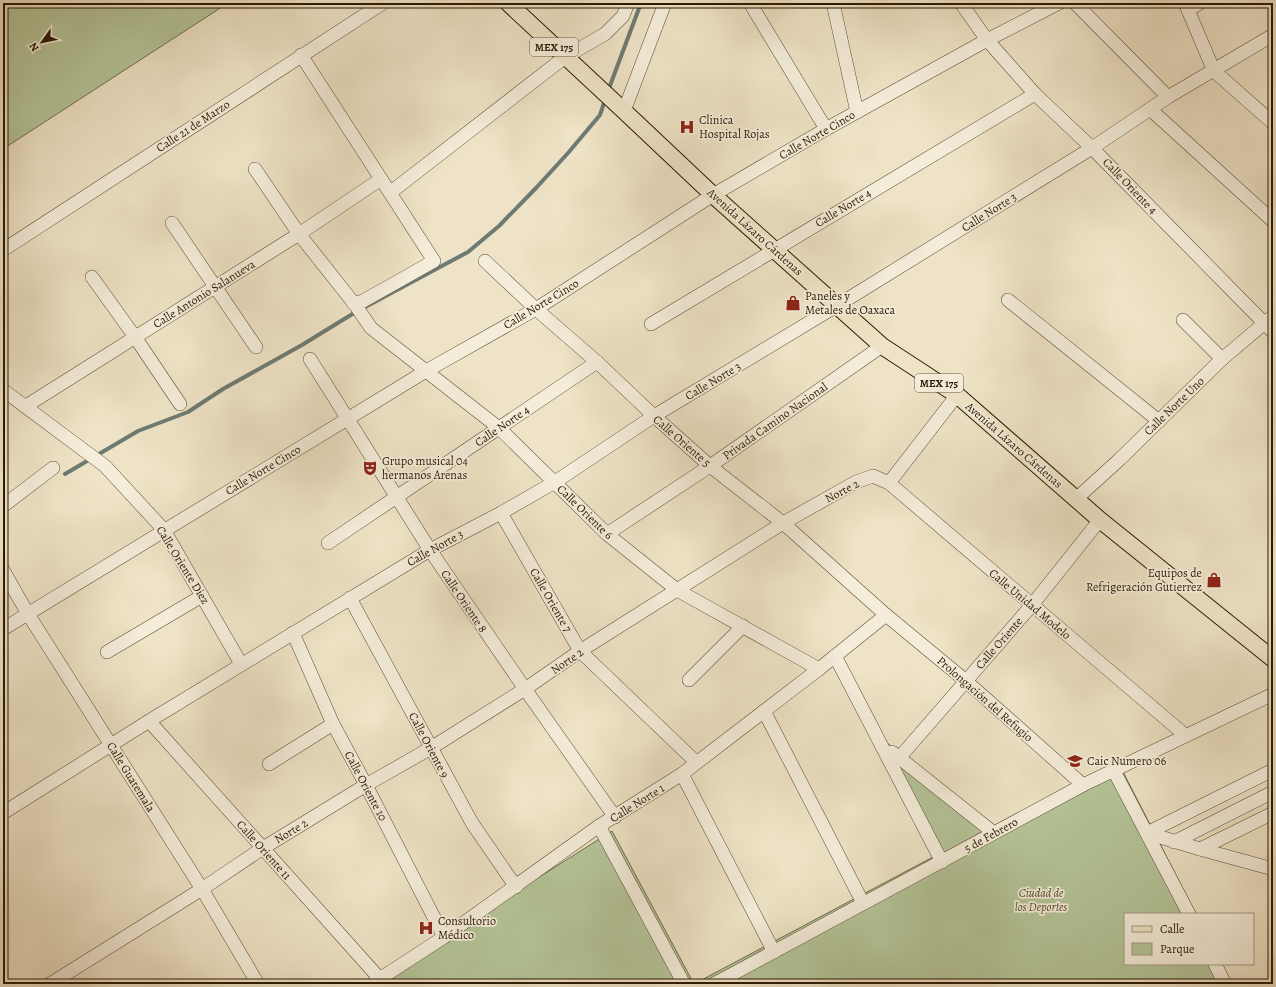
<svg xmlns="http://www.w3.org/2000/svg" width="1276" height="987" font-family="Alegreya,serif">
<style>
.green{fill:#b4c498;stroke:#6f6e4d}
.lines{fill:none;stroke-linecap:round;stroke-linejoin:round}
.stream{stroke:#6e7b72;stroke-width:4}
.minor-casing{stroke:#5b4c33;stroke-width:14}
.major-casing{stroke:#2a1902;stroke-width:18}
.minor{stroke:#f4edda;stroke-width:13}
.major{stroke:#eee3c6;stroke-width:16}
.labels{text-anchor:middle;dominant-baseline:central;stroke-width:3.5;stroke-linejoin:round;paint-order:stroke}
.shield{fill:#f4edda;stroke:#675943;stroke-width:1}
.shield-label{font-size:11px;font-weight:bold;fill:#2a1902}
.poi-label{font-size:12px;fill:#2a1902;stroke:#f4edda;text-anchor:start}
.street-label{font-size:12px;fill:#2a1902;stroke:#f4edda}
.park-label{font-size:12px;font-style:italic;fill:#534c2f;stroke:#f4edda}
</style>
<rect width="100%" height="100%" fill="#eee3c6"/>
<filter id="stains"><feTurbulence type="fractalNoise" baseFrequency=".005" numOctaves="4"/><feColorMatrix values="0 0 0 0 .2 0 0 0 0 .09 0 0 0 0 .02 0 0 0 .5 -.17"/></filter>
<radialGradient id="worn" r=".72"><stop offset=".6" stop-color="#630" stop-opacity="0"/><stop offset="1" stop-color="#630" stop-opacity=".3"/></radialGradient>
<!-- green -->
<g class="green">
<polygon points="3,3 228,3 3,149"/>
<polygon points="882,739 996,828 1119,764 1196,914 1125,914 1125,964 1222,964 1232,984 370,984 612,831 694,984 933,857"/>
</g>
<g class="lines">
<!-- stream -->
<g class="stream">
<polyline points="608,91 641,3"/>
<polyline points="65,474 138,431 188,412 223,389 302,345 354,313 468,252 499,226 536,188 568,153 600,115 605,100"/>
</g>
<!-- minor casing -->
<g class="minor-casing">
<g id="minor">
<polyline points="750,3 826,129"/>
<polyline points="833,3 857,112"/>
<polyline points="961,3 987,40 1035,94 1092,148 1273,332"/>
<polyline points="1075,3 1168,97"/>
<polyline points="1185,3 1214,71 1273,123"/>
<polyline points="1188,10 1200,3"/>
<polyline points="301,55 434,261 363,301 353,303"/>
<polyline points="1150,109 1273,221"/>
<polyline points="624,111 665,3"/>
<polyline points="255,169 299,234 356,306 371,328 499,428 607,534 677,590 819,669"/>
<polyline points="391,192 565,57 605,34 623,16 628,3"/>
<polyline points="172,223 256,347"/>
<polyline points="3,250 383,3"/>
<polyline points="485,261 536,309 597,362 654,416 710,466 783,523 886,615 966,681 1083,785"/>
<polyline points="92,277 135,337 180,404"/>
<polyline points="1008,300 1159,421"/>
<polyline points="1183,320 1222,359"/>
<polyline points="651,324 1035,94"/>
<polyline points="310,359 430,550 525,689 615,817"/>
<polyline points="3,390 105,466 164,530 241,664"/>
<polyline points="26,406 299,234 381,179"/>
<polyline points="889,483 957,395"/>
<polyline points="1076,499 1120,459 1222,359 1273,316"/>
<polyline points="3,506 53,468"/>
<polyline points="501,513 580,651 696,762"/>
<polyline points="607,534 710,466 882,346"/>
<polyline points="328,543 597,362"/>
<polyline points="3,570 28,614 202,889 258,984"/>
<polyline points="350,598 472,823 516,887"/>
<polyline points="3,629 426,371 536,309 713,195 826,129 987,40 1059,3"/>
<polyline points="293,633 333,724 366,785 444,937"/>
<polyline points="107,652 202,596"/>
<polyline points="835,656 942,862"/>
<polyline points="689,680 743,626"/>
<polyline points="764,711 863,903"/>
<polyline points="149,721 380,979"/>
<polyline points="892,752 994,833"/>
<polyline points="900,757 1032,605 1095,526"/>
<polyline points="269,764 333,724"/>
<polyline points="1114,771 1189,914"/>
<polyline points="682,774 774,952"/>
<polyline points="3,813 149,721 430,550 501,513 555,482 654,416 838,305 1092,148 1168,97 1273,35"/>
<polyline points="599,826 684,984"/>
<polyline points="1147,833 1273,770"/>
<polyline points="1147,833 1200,849 1273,869"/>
<polyline points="1174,842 1273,792"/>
<polyline points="1200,849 1273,813"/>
<polyline points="1215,964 1225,984"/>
<polyline points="50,984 202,889 263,848 366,785 431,748 525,689 580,651 783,523 856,482 873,476 889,483 1185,735"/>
<polyline points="372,984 444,937 599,826 682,774 819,669 886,615"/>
<polyline points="714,984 1083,785 1273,694"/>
</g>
</g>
<!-- major casing -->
<g class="major-casing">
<polyline id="major" points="508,3 624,111 713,195 882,346 957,395 1100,520 1273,659"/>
</g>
<!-- minor -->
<use href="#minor" class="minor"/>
<!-- major -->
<use href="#major" class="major"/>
</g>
<!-- icons -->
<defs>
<g id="hospital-bare" transform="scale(1.2)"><path d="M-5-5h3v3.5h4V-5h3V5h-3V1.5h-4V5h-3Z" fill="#8f2418" stroke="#f4edda" stroke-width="2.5" paint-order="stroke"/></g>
<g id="shop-bare" transform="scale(1.2)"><path d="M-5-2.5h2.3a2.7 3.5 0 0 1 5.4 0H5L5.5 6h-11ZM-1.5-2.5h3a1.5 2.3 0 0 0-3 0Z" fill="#8f2418" stroke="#f4edda" stroke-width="2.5" paint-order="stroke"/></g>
<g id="theatre-bare" transform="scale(1.2)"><path d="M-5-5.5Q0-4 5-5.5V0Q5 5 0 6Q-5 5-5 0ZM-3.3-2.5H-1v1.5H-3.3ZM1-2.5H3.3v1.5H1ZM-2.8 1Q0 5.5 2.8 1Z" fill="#8f2418" stroke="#f4edda" stroke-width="2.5" paint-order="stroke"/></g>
<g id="school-bare" transform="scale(1.2)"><path d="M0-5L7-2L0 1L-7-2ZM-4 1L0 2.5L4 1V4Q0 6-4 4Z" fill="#8f2418" stroke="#f4edda" stroke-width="2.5" paint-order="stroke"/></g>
</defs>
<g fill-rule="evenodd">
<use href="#hospital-bare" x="687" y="127"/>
<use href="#shop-bare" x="793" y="303"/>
<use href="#theatre-bare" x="370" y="468"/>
<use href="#shop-bare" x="1214" y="580"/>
<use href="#school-bare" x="1075" y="761"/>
<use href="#hospital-bare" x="426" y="928"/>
</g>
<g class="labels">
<!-- shield labels -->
<g class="shield">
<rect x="530" y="38" width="48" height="18" rx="3"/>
<rect x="915" y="374" width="48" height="18" rx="3"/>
</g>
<g class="shield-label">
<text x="554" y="47">MEX 175</text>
<text x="939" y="383">MEX 175</text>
</g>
<!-- poi labels -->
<g class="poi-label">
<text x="699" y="120">Clinica<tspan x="699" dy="14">Hospital Rojas</tspan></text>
<text x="805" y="296">Paneles y<tspan x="805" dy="14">Metales de Oaxaca</tspan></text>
<text x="382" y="461">Grupo musical 04<tspan x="382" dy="14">hermanos Arenas</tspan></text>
<text x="1202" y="573" text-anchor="end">Equipos de<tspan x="1202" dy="14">Refrigeración Gutierrez</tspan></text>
<text x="1087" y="761">Caic Numero 06</text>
<text x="438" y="921">Consultorio<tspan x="438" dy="14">Médico</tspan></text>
</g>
<!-- street labels -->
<g class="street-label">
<text transform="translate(193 126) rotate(-33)">Calle 21 de Marzo</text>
<text transform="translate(817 135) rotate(-30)">Calle Norte Cinco</text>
<text transform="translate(1130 186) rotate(46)">Calle Oriente 4</text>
<text transform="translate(843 208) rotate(-31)">Calle Norte 4</text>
<text transform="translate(989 212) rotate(-32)">Calle Norte 3</text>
<text transform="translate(755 232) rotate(42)">Avenida Lázaro Cárdenas</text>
<text transform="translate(204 294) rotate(-32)">Calle Antonio Salanueva</text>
<text transform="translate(541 304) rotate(-31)">Calle Norte Cinco</text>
<text transform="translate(713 381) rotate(-31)">Calle Norte 3</text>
<text transform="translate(1174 406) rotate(-44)">Calle Norte Uno</text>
<text transform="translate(775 421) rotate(-35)">Privada Camino Nacional</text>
<text transform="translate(502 426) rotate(-34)">Calle Norte 4</text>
<text transform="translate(682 441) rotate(41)">Calle Oriente 5</text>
<text transform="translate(1014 445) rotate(41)">Avenida Lázaro Cárdenas</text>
<text transform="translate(263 470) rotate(-31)">Calle Norte Cinco</text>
<text transform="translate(842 491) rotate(-28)">Norte 2</text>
<text transform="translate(585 512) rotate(44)">Calle Oriente 6</text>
<text transform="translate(435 548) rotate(-29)">Calle Norte 3</text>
<text transform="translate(183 565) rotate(58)">Calle Oriente Diez</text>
<text transform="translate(551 600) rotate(60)">Calle Oriente 7</text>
<text transform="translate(464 601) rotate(56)">Calle Oriente 8</text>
<text transform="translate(1030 604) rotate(40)">Calle Unidad Modelo</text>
<text transform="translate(999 643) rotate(-49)">Calle Oriente</text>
<text transform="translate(567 661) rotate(-34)">Norte 2</text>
<text transform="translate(985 699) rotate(41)">Prolongación del Refugio</text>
<text transform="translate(429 745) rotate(62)">Calle Oriente 9</text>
<text transform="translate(131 777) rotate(58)">Calle Guatemala</text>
<text transform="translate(366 786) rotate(62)">Calle Oriente 10</text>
<text transform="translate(637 803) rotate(-32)">Calle Norte 1</text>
<text transform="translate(291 831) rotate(-31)">Norte 2</text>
<text transform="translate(991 835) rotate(-29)">5 de Febrero</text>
<text transform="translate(264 850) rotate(48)">Calle Oriente 11</text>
</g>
<!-- park labels -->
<g class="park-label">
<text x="1041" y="893">Ciudad de<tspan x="1041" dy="14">los Deportes</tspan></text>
</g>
</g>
<!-- margin -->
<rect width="1276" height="987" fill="none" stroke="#eee3c6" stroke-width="16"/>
<rect x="4" y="4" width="1268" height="979" fill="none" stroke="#2a1902" stroke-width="2"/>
<rect x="8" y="8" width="1260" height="971" fill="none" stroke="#2a1902"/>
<!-- legend -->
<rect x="1124" y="913" width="130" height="52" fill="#f4edda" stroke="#a39884"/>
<rect x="1132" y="926" width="20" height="6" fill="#eee3c6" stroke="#a39884"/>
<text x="1160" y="933" font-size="12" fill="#2a1902">Calle</text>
<rect x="1132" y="943" width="20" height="12" fill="#b4c498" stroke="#a39884"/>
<text x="1160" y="953" font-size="12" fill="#2a1902">Parque</text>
<!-- north arrow -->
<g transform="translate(42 42) rotate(237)" stroke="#f4edda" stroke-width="3" paint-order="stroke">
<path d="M0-3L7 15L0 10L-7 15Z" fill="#2a1902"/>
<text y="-6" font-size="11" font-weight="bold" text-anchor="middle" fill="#2a1902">N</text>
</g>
<rect width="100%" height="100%" filter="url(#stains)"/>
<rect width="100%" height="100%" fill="url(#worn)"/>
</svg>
